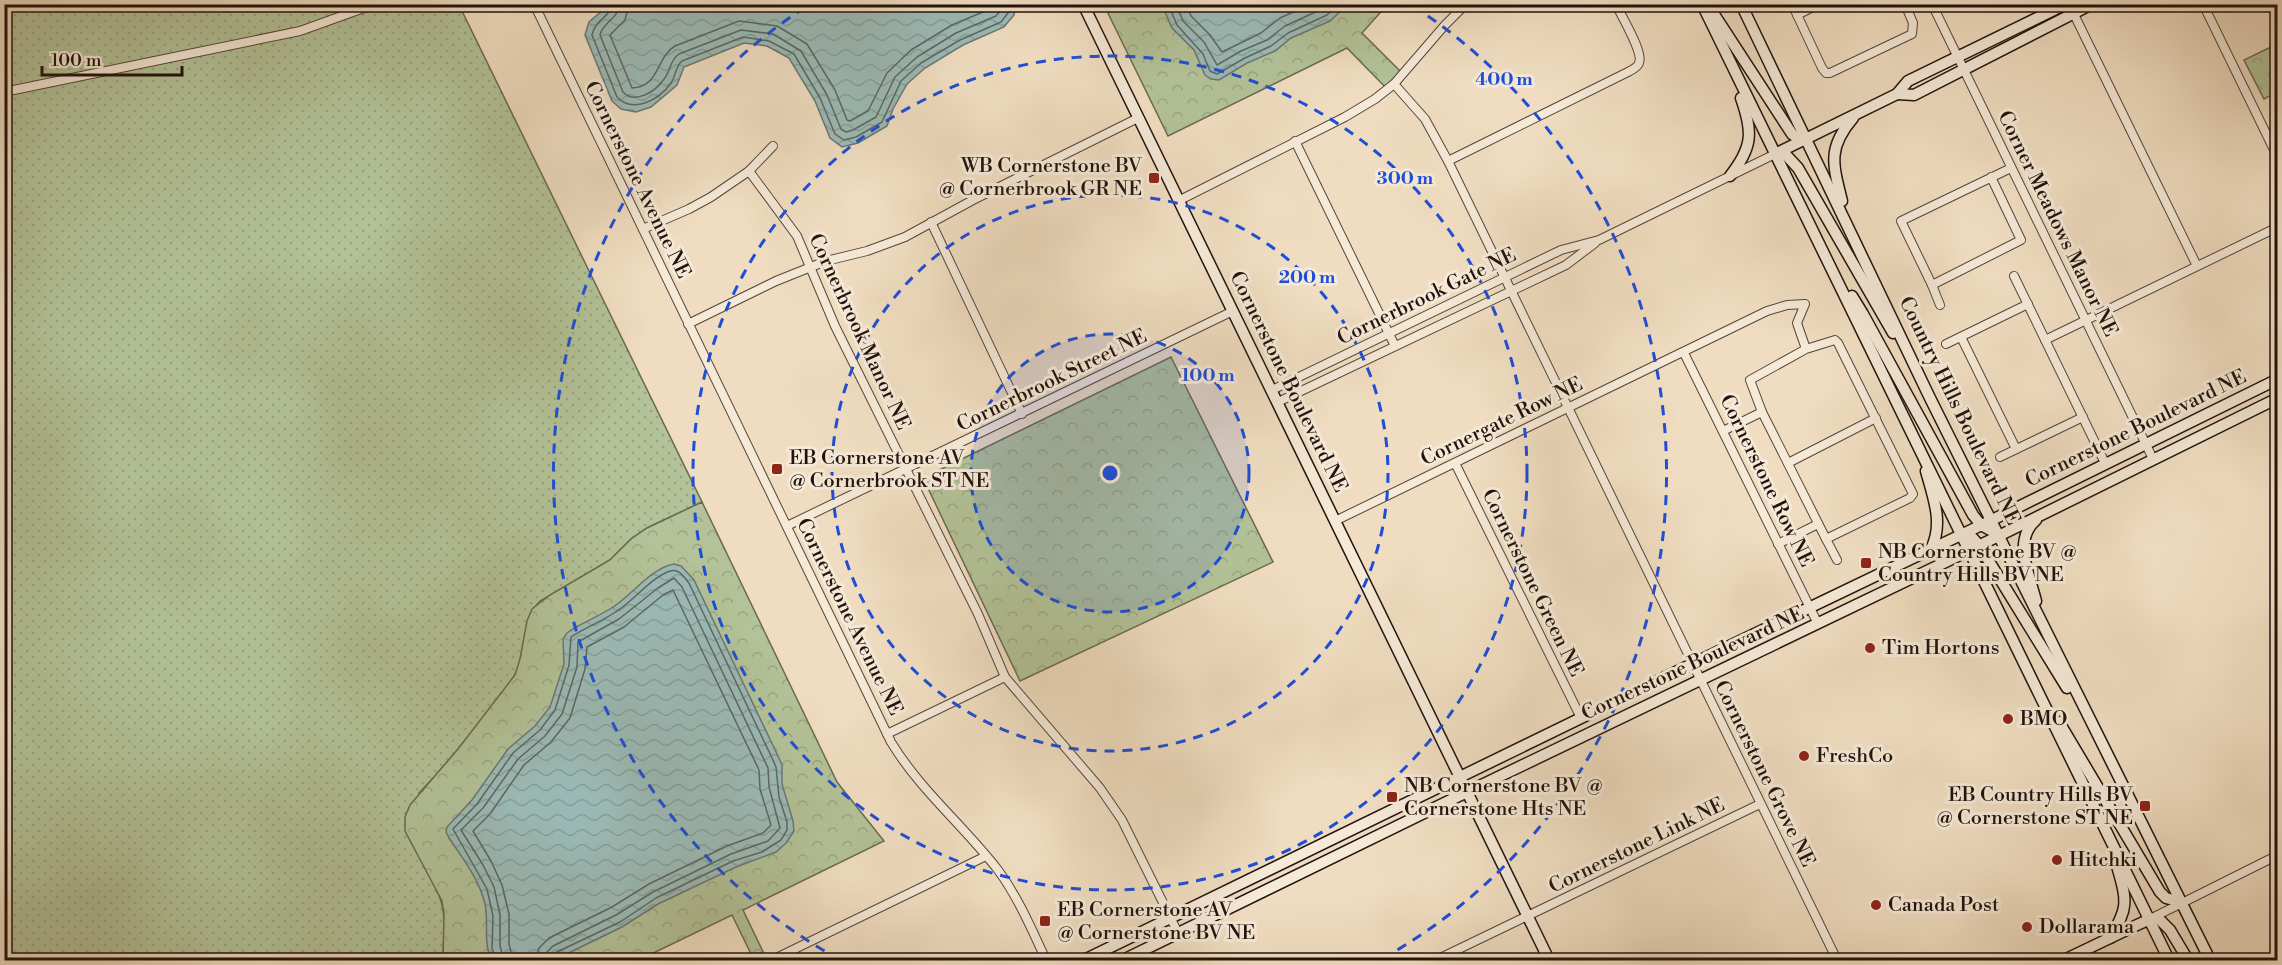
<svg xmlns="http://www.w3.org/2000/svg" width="2282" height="965" font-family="'Libre Bodoni',serif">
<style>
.grass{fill:url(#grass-dots);stroke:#6a6a52;stroke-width:1.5}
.park{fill:url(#park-crowns);stroke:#6a6a52;stroke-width:1.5}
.water{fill:url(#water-waves);stroke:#6a7773;stroke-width:1.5}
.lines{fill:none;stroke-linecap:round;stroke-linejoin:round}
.shore{stroke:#5e6662;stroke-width:1.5}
.street-casing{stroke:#55453a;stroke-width:10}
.secondary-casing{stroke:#21120d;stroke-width:13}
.street{stroke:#f5e9d7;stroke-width:8}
.secondary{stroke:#f5e9d7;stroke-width:10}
.ring{fill:none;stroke:#1d4ed8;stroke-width:3;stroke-dasharray:10 8}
.poi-dot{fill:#8f2418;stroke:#f5e9d7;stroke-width:2}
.labels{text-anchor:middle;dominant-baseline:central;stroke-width:6;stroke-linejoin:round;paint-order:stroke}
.poi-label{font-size:20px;fill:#21120d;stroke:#f5e9d7;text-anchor:start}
.street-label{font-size:20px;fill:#21120d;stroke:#f5e9d7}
.centre{fill:#1d4ed8;stroke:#f5e9d7;stroke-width:3}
.ring-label{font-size:18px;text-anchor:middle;font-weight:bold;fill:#1d4ed8;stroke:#f5e9d7;stroke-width:6;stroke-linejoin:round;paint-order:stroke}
</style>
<defs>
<pattern id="grass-dots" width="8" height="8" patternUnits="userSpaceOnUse" patternTransform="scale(1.5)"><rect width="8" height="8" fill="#b3c298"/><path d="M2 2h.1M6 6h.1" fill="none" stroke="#9aa682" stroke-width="1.8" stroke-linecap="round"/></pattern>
<pattern id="park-crowns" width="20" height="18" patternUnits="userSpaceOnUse" patternTransform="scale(1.5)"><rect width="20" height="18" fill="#b3c298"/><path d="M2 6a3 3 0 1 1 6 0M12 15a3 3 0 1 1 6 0" fill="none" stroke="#9aa682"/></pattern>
<pattern id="water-waves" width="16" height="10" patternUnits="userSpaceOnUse" patternTransform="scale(1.5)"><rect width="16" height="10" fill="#9bbbb7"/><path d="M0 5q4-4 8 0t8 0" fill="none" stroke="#85a09c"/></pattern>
</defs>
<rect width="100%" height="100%" fill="#f0ddc1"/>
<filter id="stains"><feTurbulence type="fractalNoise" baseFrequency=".00333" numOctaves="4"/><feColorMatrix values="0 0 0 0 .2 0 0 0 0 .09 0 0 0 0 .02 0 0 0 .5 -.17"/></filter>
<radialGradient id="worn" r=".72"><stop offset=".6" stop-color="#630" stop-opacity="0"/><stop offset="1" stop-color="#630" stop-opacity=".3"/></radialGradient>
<!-- grass -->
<path class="grass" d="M 5,5 L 459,5 L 702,502 L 647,528 L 631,539 L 610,560 L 540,601 C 520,621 527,651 515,674 C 509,686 498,697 490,708 C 468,738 445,766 419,793 L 437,891 C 447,911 444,932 443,954 L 429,960 L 5,960 Z"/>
<!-- park -->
<g class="park">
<polygon points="1104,5 1387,5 1362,33 1403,74 1388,90 1347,48 1168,136"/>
<polygon points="2277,44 2277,92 2264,99 2244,60"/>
<polygon points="1171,357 1273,562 1020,681 926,484 931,474"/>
<polygon points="702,502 837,782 884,841 743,910 767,960 754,960 732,915 639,960 443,960 444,914 442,901 405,831 405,817 410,805 458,749 515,675 520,659 527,621 532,609 550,595 610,560 631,539 647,528"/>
</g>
<!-- water -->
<g class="water">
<polygon points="1015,5 1014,15 1004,27 963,45 925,68 907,84 893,109 887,126 858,143 842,147 830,138 815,101 789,58 767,46 744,43 684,67 677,85 651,107 636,112 621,109 612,101 585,35 589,22 609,5"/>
<polygon points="1162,5 1347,5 1330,21 1291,38 1275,51 1247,63 1219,80 1211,79 1205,75 1194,50 1172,28"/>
<path d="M 674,564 L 681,566 L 694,580 L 778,756 L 782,765 L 782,784 L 793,821 L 794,831 L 786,843 L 776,852 L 736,867 L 658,904 L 622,927 L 554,960 L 491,960 C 483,942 489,924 485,904 C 479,879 463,859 449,838 L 446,832 L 447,827 L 472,800 L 508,749 L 535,726 L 550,707 L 564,664 L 563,639 L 567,633 C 581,623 598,617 613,607 C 632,595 651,568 674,564 Z"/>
</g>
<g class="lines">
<!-- shore -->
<g class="shore">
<path d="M 612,4 C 610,18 596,18 592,35 L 617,97 C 633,114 659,100 671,83 C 676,76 675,67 682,61 L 743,37 L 769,41 L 794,54 L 820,98 L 835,134 L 844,140 L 856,137 L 882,122 L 901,81 L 921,63 L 960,40 L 1001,22 L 1008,13 L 1010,4"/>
<path d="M 620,4 C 618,19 603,22 600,35 L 623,92 C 635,105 656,91 664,79 C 671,71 669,61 679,54 L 741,30 L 773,34 L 801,51 L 827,95 L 841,129 L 846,132 L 853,130 L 876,117 L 895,77 L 917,57 L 956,33 L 996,16 L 1001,10 L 1002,4"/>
<path d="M 629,4 L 625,20 L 610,35 L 632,88 C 660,87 656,57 675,46 L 739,21 L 777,26 L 807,44 L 835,90 L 847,120 L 850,121 L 868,111 L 887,73 L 911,50 L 952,25 L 990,9 L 993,4"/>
<polyline points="1168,4 1177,25 1203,54 1210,71 1217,74 1245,58 1271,46 1288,33 1327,15 1339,4"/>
<polyline points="1176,4 1183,21 1204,42 1217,65 1241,51 1267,40 1285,26 1322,9 1328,4"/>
<polyline points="1186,4 1191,16 1210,35 1222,52 1261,33 1280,18 1311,4"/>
<path d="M 496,960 L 492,948 L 493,916 L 487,889 L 453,829 L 477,804 L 513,753 L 540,730 L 555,710 L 569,665 L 571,637 C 586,627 603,621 617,611 C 633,601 652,577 670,571 C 679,568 684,577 689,583 L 772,758 L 776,767 L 779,797 L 787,822 L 787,830 L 781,840 L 762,852 L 733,861 L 656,898 L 620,922 L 557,952 L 553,960"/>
<polyline points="504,960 500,946 500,915 494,887 483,865 461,830 483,808 518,759 545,736 562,714 577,667 578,642 619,619 658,588 674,578 682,587 768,768 769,787 780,828 768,841 731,854 653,892 616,915 553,946 547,952 545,960"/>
<polyline points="513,960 509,944 509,914 502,885 491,861 473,831 490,814 524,765 551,742 570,718 585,669 587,647 624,627 663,595 673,590 759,770 760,789 771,825 763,833 727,846 649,884 612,907 549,938 539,948 536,960"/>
</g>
<!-- street casing -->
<g class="street-casing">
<g id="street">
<path d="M 534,4 L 891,742 C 920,790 964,826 998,870 C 1018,897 1032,930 1046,960"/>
<polyline points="1792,4 1822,68 1826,73 1830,73 1912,34 1913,23 1905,4"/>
<polyline points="1932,4 2153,459"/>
<polyline points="2069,4 2197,266"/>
<polyline points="2203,4 2278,158"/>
<polyline points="1797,15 1819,4"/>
<polyline points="1394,84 1425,119 1448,161 1837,960"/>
<polyline points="4,92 300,31 375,4"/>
<polyline points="1295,141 1395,346"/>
<path d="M 1448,161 L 1628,72 C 1632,70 1638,67 1639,63 C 1644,52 1621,16 1616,4"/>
<polyline points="749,171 797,236 835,326 978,614 1005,677 1100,788 1122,820 1178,933"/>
<polyline points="1991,177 2021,240 1932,285 1901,221 2011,168"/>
<polyline points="1178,201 1345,117 1375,99 1394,84 1445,25 1466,4"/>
<polyline points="931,222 1022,414"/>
<polyline points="643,229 689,209 711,197 749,171 773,146"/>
<polyline points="2014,276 2105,463"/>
<polyline points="1932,285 1940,305"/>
<polyline points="688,324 776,281 826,261 867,251 905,237 973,200 1138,118"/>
<polyline points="1961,337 2016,449"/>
<polyline points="2045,340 2278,227"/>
<polyline points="1946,344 2028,304"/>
<polyline points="1684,353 1818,624"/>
<polyline points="1272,390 1561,250 1599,240 1775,154"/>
<polyline points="1278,402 1566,265 1595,243"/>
<polyline points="1723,431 1762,412"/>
<polyline points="2000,457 2083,417"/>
<polyline points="1455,463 1581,718"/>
<polyline points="1788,463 1876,418"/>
<polyline points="1335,521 1767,311 1787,305 1805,304 1797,323 1806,349 1750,380 1762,412 1826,539 1910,498 1913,494 1838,343 1835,340 1806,349"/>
<polyline points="787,526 1233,311"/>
<polyline points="1826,539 1837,560"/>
<polyline points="1778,544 1818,524"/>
<polyline points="887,734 1005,677"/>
<polyline points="2150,919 2278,855"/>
<polyline points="772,960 986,856"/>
<polyline points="1436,960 1760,804"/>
</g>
</g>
<!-- secondary casing -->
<g class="secondary-casing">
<g id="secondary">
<polyline points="1083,4 1549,960"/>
<polyline points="1702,4 2169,960"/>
<polyline points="1741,4 1929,396 2210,960"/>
<polyline points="1708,5 1792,134 1796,137 1807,138"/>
<polyline points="1897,94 1914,95 2092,4"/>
<polyline points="1775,154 1897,94 1908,81 2066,4"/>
<polyline points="1776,154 1786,155 1798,168 1893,333"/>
<path d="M 1730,176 C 1753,147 1753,132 1741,98"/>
<path d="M 1842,201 C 1833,165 1827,148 1853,118"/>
<polyline points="1852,296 1863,314 1973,515 1981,525 2000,535"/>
<path d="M 1926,471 C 1933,497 1944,523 1931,549"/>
<path d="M 2036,520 C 2012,540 2030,576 2036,601"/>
<polyline points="1962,534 1970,535 1979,545 2067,688"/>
<polyline points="2059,722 2160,892 2166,898 2181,902"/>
<path d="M 2110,938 C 2129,907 2127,901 2117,866"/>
<polyline points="1084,960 1692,664 1992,520 2278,379"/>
<polyline points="1123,960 1467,792 1956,557 2278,398"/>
<polyline points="2064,960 2137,925 2148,920 2159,919 2170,930 2188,960"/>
</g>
</g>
<!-- street -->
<use href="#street" class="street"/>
<!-- secondary -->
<use href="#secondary" class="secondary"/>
</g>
<!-- distance rings -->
<circle cx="1110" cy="473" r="139" fill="#1d4ed8" fill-opacity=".12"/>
<g class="ring">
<circle cx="1110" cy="473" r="139"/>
<circle cx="1110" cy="473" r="278"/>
<circle cx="1110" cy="473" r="417"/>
<path d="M840 960A557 557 0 0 1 807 6M1413 6A557 557 0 0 1 1380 960"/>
</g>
<!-- markers -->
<g class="poi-dot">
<rect x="1148" y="172" width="12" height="12" rx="3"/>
<rect x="771" y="463" width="12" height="12" rx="3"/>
<rect x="1860" y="557" width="12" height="12" rx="3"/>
<circle cx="1870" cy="648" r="6"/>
<circle cx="2008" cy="719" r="6"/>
<circle cx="1804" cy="756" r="6"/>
<rect x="1386" y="791" width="12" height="12" rx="3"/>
<rect x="2139" y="800" width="12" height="12" rx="3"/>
<circle cx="2057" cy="860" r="6"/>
<circle cx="1876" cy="905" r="6"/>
<rect x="1039" y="915" width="12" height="12" rx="3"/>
<circle cx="2027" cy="927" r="6"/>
</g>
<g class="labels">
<!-- poi labels -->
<g class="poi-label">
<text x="1142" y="166" text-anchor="end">WB Cornerstone BV<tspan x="1142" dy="23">@ Cornerbrook GR NE</tspan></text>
<text x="789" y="458">EB Cornerstone AV<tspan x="789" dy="23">@ Cornerbrook ST NE</tspan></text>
<text x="1878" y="552">NB Cornerstone BV @<tspan x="1878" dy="23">Country Hills BV NE</tspan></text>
<text x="1882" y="648">Tim Hortons</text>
<text x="2020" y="719">BMO</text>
<text x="1816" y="756">FreshCo</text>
<text x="1404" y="786">NB Cornerstone BV @<tspan x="1404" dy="23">Cornerstone Hts NE</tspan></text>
<text x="2133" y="795" text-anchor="end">EB Country Hills BV<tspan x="2133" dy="23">@ Cornerstone ST NE</tspan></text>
<text x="2069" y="860">Hitchki</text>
<text x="1888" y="905">Canada Post</text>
<text x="1057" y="910">EB Cornerstone AV<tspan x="1057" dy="23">@ Cornerstone BV NE</tspan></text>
<text x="2039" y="927">Dollarama</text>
</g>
<!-- street labels -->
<g class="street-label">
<text transform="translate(637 180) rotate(64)">Cornerstone Avenue NE</text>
<text transform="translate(2057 224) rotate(64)">Corner Meadows Manor NE</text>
<text transform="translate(1427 297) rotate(-26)">Cornerbrook Gate NE</text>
<text transform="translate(859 332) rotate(65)">Cornerbrook Manor NE</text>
<text transform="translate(1052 381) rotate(-26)">Cornerbrook Street NE</text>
<text transform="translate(1288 382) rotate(64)">Cornerstone Boulevard NE</text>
<text transform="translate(1959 411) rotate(64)">Country Hills Boulevard NE</text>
<text transform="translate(1502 422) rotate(-26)">Cornergate Row NE</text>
<text transform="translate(2136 429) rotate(-26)">Cornerstone Boulevard NE</text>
<text transform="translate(1766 481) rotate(64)">Cornerstone Row NE</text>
<text transform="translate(1532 583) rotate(64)">Cornerstone Green NE</text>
<text transform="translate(849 617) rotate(64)">Cornerstone Avenue NE</text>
<text transform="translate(1693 664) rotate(-25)">Cornerstone Boulevard NE</text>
<text transform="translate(1764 774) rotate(64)">Cornerstone Grove NE</text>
<text transform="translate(1637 846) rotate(-26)">Cornerstone Link NE</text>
</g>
</g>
<circle cx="1110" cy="473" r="9" class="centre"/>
<g class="ring-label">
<text x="1504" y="85">400 m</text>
<text x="1405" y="184">300 m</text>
<text x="1307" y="283">200 m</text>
<text x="1208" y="381">100 m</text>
</g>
<!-- margin -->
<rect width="2282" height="965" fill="none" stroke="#f0ddc1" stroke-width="24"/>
<rect x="6" y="6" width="2270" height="953" fill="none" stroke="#21120d" stroke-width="3"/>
<rect x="12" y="12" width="2258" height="941" fill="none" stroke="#21120d" stroke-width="1.5"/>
<!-- scale -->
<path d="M42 66v9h140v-9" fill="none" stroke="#21120d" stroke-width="3"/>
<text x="51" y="66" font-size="18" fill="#21120d" stroke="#f5e9d7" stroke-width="4.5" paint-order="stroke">100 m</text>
<rect width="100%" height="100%" filter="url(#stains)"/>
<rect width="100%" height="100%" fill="url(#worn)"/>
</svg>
